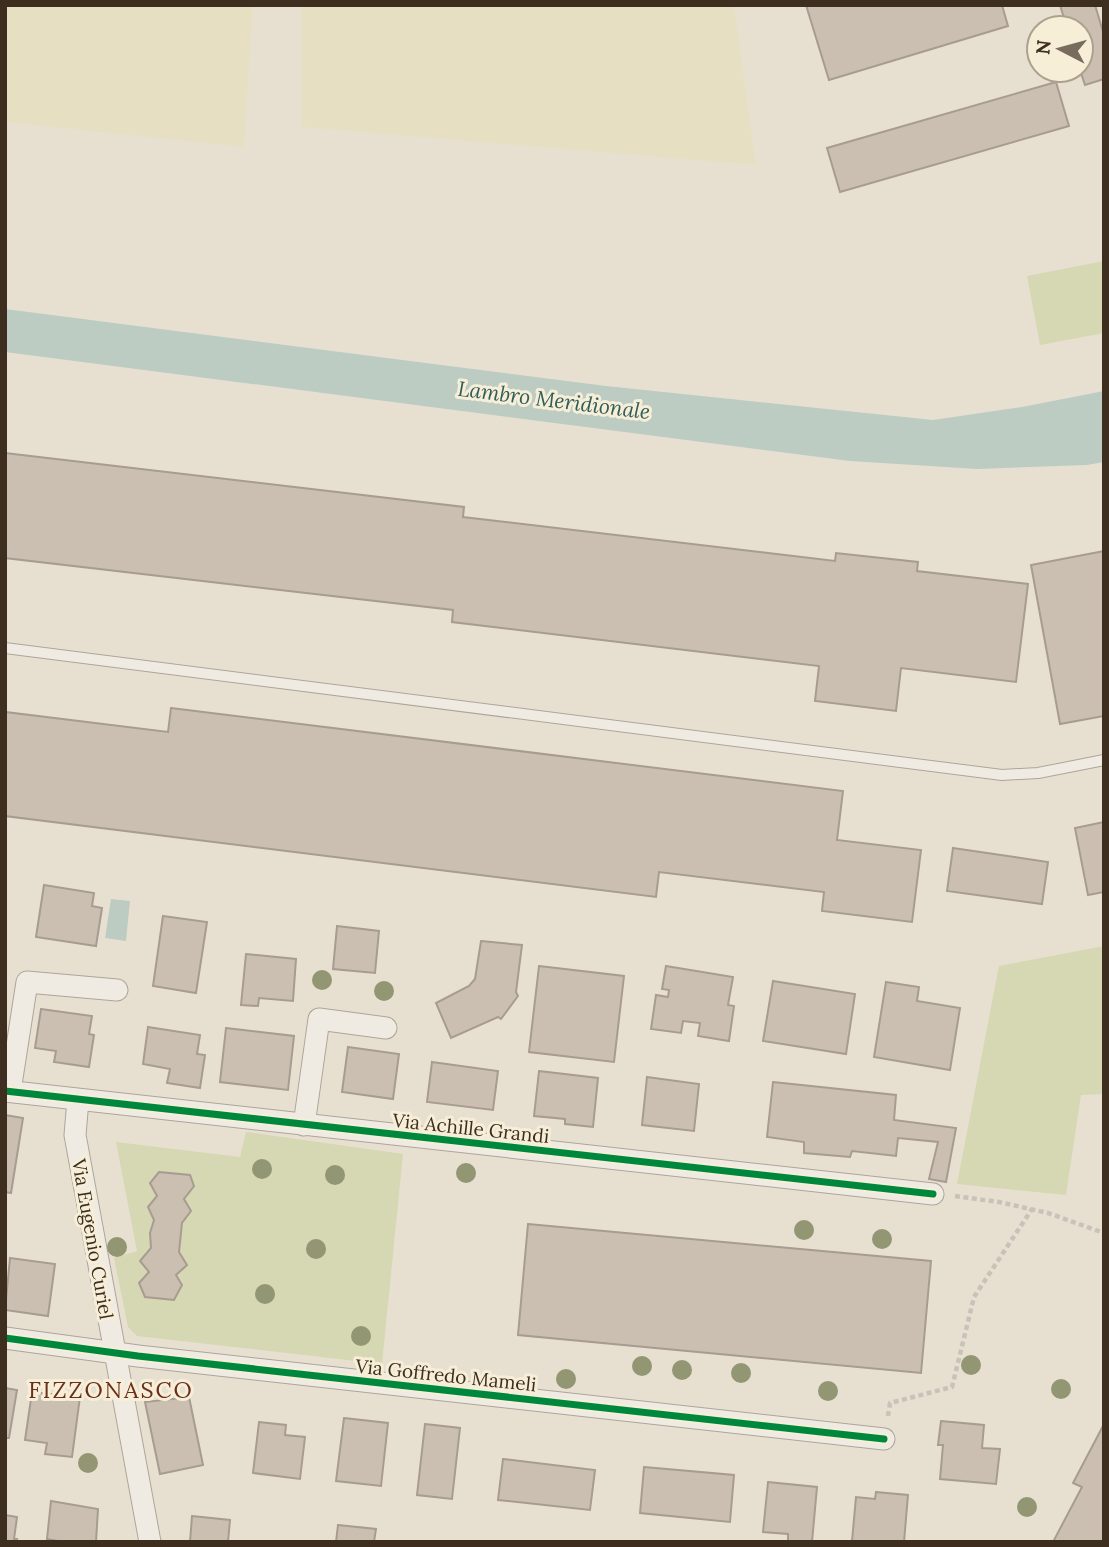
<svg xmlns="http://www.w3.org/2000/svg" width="1109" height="1547" font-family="Lora,serif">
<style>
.farmland{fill:#e6dfc2}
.green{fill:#d6d7b3}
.water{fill:#bcccc2}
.building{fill:#cbbfb2;stroke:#a89c90;stroke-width:2}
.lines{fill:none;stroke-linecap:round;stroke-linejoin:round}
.lane-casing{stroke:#ada599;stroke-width:12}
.street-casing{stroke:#ada599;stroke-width:23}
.path{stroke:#c8c2b9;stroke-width:4.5;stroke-dasharray:5 3.5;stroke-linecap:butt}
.lane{stroke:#efebe3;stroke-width:10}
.street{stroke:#efebe3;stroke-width:21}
.cycleway-casing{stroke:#f7eed8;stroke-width:11}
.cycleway{stroke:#00873e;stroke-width:7}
.tree{fill:#929673}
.labels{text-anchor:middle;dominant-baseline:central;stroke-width:6;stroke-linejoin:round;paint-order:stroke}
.street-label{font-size:19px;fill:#3d2e20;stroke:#f7eed8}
.water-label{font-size:21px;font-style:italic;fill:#2f5d5a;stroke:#f7eed8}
.quarter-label{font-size:23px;letter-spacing:2px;fill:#6b2e1e;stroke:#f7eed8}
</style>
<rect width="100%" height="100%" fill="#e7e0d1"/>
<!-- farmland -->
<g class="farmland">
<polygon points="5,5 253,5 244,147 5,122"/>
<polygon points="302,5 734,5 756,165 302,127"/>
</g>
<!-- green -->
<g class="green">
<polygon points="1104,261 1104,333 1040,345 1027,276"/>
<polygon points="1104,946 1104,1094 1081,1095 1066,1195 957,1184 999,966"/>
<polygon points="246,1132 403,1154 382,1364 137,1336 128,1327 114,1258 137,1251 116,1142 240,1157"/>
</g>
<!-- water -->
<g class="water">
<polygon points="5,309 606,386 933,420 1022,407 1104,391 1104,462 1087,465 977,469 850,461 5,352"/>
<polygon points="111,899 130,901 126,941 105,938"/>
</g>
<!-- building -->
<g class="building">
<polygon points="806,5 1002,5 1008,26 829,80"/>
<polygon points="1060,5 1095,5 1104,35 1104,79 1085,85 1080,70 1081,28 1067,28"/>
<polygon points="1056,82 1069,126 840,192 827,148"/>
<polygon points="5,453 464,507 463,517 835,561 836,553 918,562 917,571 1028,584 1016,682 901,668 896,711 815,701 819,666 452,622 453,610 5,558"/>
<polygon points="1104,551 1104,716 1060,724 1031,565"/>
<polygon points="171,708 843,791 837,840 921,850 912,922 822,911 824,892 659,872 656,897 5,816 5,712 168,732"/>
<polygon points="1104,822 1104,892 1088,895 1075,828"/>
<polygon points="953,848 1048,862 1042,904 947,891"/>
<polygon points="44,885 94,893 92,906 102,908 96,946 36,937"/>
<polygon points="163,916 207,922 196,993 153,986"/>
<polygon points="337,926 379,931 375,973 333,969"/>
<polygon points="481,941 522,945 516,992 518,996 501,1019 498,1017 451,1038 436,1003 469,986 475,979"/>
<polygon points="246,954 296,959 293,1001 259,998 258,1006 241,1005"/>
<polygon points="539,966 624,976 614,1062 529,1052"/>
<polygon points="666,966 733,977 728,1005 734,1006 729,1041 698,1036 700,1023 683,1021 681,1033 651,1029 656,995 668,997 669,990 662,989"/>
<polygon points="773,981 855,994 846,1054 763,1041"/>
<polygon points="886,982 919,987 917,1001 960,1008 950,1070 874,1057"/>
<polygon points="41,1009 92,1016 89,1034 94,1035 89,1067 54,1062 56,1051 35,1048"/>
<polygon points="148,1027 200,1035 197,1054 205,1055 200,1088 167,1083 170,1069 143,1064"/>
<polygon points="226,1028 294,1036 288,1090 220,1082"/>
<polygon points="348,1047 399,1054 393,1099 342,1092"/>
<polygon points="432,1062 498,1071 493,1110 427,1102"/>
<polygon points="539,1071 598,1078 593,1127 565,1124 565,1119 534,1116"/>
<polygon points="647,1077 699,1084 694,1131 642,1125"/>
<polygon points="773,1082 896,1095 894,1120 956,1128 946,1182 929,1179 938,1142 898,1138 896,1156 852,1151 850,1157 804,1153 804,1142 767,1137"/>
<polygon points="5,1115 23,1118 11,1193 5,1192"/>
<polygon points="159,1172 190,1175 194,1186 184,1199 191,1211 182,1223 179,1252 187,1265 176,1275 182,1285 174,1300 145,1297 139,1283 149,1272 140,1261 151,1248 150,1233 154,1220 148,1207 157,1196 150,1183"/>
<polygon points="528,1224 931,1261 921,1373 518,1335"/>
<polygon points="10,1258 55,1264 48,1316 5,1310"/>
<polygon points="5,1388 17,1390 9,1438 5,1438"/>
<polygon points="32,1392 80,1397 72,1457 45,1454 47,1443 25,1440"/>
<polygon points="189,1397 203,1465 160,1474 145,1402"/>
<polygon points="344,1418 388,1423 381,1486 336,1481"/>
<polygon points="941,1421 984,1425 982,1448 1000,1449 996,1484 940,1479 943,1445 938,1445"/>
<polygon points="259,1422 286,1425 285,1435 305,1437 300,1479 253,1473"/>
<polygon points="425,1424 460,1428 452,1499 417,1495"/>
<polygon points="1104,1424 1104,1542 1053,1542 1082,1487 1073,1483"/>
<polygon points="503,1459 595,1470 590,1510 498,1500"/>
<polygon points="644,1467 734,1475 730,1522 640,1513"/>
<polygon points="768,1482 817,1487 812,1542 788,1542 788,1534 763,1532"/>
<polygon points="876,1492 908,1495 904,1542 852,1541 856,1497 875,1499"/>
<polygon points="51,1501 98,1509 96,1542 63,1542 47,1539"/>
<polygon points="5,1515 17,1517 14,1539 17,1539 16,1542 5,1542"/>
<polygon points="192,1516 230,1520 228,1542 190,1542"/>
<polygon points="338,1525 376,1529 374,1542 336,1542"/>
</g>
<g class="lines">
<!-- lane casing -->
<g class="lane-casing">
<polyline id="lane" points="5,648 1002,775 1038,773 1104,760"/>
</g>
<!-- street casing -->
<g class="street-casing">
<g id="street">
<polyline points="5,1091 933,1194"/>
<polyline points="10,1091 27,982 117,990"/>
<polyline points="78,1100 75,1135 150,1542"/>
<polyline points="304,1125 319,1019 386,1028"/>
<polyline points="5,1338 138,1356 884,1439"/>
</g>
</g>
<!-- path -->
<g class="path">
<polyline points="955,1196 999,1202 1048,1213 1104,1233"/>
<polyline points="888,1416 890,1403 952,1387 974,1297 1032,1209"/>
</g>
<!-- lane -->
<use href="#lane" class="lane"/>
<!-- street -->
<use href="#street" class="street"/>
<!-- cycleway casing -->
<g class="cycleway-casing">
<g id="cycleway">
<polyline points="5,1091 933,1194"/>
<polyline points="5,1338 138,1356 884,1439"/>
</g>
</g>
<!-- cycleway -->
<use href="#cycleway" class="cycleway"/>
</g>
<!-- trees -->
<g class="tree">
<circle cx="322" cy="980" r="10"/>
<circle cx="384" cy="991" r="10"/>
<circle cx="262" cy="1169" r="10"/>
<circle cx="466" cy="1173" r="10"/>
<circle cx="335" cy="1175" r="10"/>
<circle cx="804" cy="1230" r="10"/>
<circle cx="882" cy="1239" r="10"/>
<circle cx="117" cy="1247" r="10"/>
<circle cx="316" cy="1249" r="10"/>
<circle cx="265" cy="1294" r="10"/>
<circle cx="361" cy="1336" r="10"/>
<circle cx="971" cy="1365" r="10"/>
<circle cx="642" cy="1366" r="10"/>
<circle cx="682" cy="1370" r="10"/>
<circle cx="741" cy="1373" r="10"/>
<circle cx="566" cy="1379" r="10"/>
<circle cx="1061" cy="1389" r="10"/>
<circle cx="828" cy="1391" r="10"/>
<circle cx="88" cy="1463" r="10"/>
<circle cx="1027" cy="1507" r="10"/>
</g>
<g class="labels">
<!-- street labels -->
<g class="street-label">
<text transform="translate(471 1128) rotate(6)">Via Achille Grandi</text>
<text transform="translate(93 1239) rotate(80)">Via Eugenio Curiel</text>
<text transform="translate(446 1375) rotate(6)">Via Goffredo Mameli</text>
</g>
<!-- water labels -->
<g class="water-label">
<text transform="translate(554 400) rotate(7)">Lambro Meridionale</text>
</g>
<!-- quarter labels -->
<g class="quarter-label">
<text x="111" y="1389">FIZZONASCO</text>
</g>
</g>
<!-- border -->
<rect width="1109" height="1547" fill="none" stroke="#3d2e20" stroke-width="14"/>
<!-- north arrow -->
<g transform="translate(1060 49) rotate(276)"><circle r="33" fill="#f7eed8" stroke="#ada18e" stroke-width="2"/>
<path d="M0-5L12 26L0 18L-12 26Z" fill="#786c5e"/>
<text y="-10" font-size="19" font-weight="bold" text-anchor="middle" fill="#3d2e20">N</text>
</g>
</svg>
